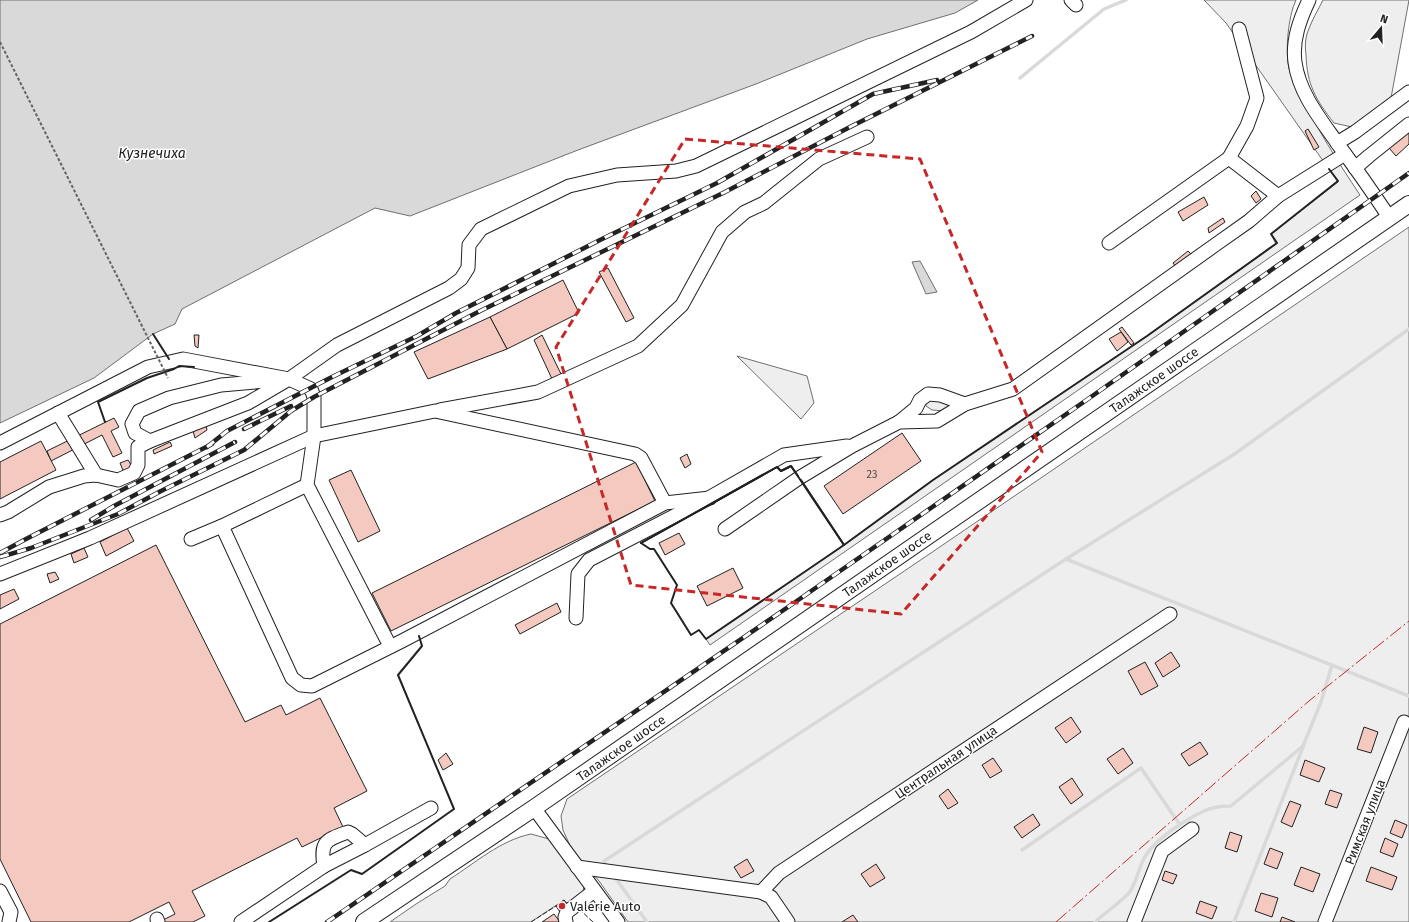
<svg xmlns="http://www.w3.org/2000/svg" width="1409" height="922" font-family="'Fira Sans',sans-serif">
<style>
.green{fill:#eee;stroke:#6f6f6f}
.water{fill:#d9d9d9;stroke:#6f6f6f}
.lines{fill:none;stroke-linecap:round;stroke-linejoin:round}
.stream{stroke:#d9d9d9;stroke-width:3.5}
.building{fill:#f3c9c0;stroke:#222}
.minor-casing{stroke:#222;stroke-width:15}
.major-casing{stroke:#222;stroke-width:18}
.minor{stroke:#fff;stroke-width:13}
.major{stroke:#fff;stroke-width:16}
.rail-casing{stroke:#222;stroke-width:4.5}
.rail{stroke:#fff;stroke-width:3;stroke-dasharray:9;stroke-linecap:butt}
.path-bridge{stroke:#646464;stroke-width:2;stroke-dasharray:3 2;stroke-linecap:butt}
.fence{stroke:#222;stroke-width:1;stroke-dasharray:5 2;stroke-linecap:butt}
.wall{stroke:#222;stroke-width:2}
.power{stroke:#c62828;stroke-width:1;stroke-dasharray:14 3 2 3;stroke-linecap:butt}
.marked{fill:none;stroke:#c62828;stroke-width:3;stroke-dasharray:8 5;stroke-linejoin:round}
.poi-dot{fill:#c62828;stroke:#fff;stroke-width:1.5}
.labels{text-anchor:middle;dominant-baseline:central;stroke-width:3;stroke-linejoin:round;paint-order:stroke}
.number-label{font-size:11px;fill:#564c4a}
.street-label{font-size:13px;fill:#222;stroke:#fff}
.poi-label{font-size:13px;fill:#222;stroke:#fff;text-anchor:start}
.water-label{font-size:14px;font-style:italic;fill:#222;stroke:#fff}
</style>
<rect width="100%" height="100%" fill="#fff"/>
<!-- green -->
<g class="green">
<path d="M 1204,0 L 1296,0 C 1288,16 1285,52 1289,69 C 1291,77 1296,85 1300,92 C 1316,128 1338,162 1360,195 L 710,645 L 706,639 L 844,545 L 933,480 L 1147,336 L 1276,244 L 1271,234 L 1338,182 L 1226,23 Z"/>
<path d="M 1323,0 L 1409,0 L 1391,98 L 1352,127 L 1334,123 C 1316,100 1307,85 1306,55 C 1305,47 1305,39 1308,31 C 1312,20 1318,10 1323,0 Z"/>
<polygon points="1409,227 1409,922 628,922 599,881 572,850 563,830 561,816 567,799 925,557"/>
<polygon points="737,356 807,376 814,403 801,419"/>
<polygon points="932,399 953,404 945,411 932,410 926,406 926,402"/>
<path d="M 531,834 L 549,839 L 584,884 L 583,893 L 569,905 L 564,900 L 531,922 L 390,922 L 416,904 L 445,886 L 450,879 C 475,863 501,840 531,834 Z"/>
</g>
<!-- water -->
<g class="water">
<polygon points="0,0 978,0 955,13 867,39 756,84 578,150 410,216 375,208 182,309 175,324 153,334 94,378 0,423"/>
<polygon points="920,261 937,292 926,294 912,262"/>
</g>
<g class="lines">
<!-- stream -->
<g class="stream">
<polyline points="1020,78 1104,9 1126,0"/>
<polyline points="1066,559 1409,696"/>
<polyline points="1022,850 1141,768 1180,825"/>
<polyline points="608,868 604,861 1066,559 1233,455 1409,329"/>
<polyline points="614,876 647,922"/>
<path d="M 1095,922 C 1105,913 1118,904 1128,894 C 1137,884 1138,867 1146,855 C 1157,838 1185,820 1204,811 C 1212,807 1221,806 1231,806 L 1303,746 L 1321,702 L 1332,665"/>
<polyline points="1234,922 1303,747"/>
</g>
</g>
<!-- building -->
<g class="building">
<polygon points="1308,129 1319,147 1314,150 1305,131"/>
<polygon points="1409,131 1409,144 1396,156 1389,148"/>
<polygon points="1256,191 1261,199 1256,203 1251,196"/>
<polygon points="1204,197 1208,205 1183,221 1178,212"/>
<polygon points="1223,218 1225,222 1209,233 1208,228"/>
<polygon points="1188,251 1192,255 1176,267 1173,263"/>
<polygon points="608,268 634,318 626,322 599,272"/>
<polygon points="563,280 579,313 507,349 490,317"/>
<polygon points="490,317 507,349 428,379 414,352"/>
<polygon points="1122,327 1134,343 1131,345 1119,329"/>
<polygon points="1121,332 1128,342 1117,351 1109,339"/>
<polygon points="194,335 199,335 198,348 195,346"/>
<polygon points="542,335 562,376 552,379 534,340"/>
<polygon points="114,418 119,427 111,431 122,453 113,457 102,435 51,461 47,451"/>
<polygon points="206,425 207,430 195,438 193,431"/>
<polygon points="902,433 921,461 843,514 824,486"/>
<polygon points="41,441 56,470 0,499 0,462"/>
<polygon points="170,442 172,446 154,454 153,450"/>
<polygon points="687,454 691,464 685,468 680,458"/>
<polygon points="128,460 133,468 124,473 120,463"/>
<polygon points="636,462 655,501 391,631 372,593"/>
<polygon points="351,470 380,531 358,542 329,480"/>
<polygon points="127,528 134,541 106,556 100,542"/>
<polygon points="679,533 685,544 665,555 659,543"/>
<polygon points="156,545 245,722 281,705 286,715 320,698 367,791 334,808 343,827 302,847 297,838 192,891 205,916 193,922 159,922 175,914 169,902 129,922 31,922 0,859 0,624"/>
<polygon points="84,548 88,557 74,563 71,554"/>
<polygon points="733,568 743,588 707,606 697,586"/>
<polygon points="55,572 59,579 50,583 47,574"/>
<polygon points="14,589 19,599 0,609 0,595"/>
<polygon points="557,603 561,612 520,634 515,625"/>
<polygon points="1171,652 1180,666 1163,677 1155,663"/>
<polygon points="1145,662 1158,686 1141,695 1128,671"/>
<polygon points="1071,717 1081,732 1066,743 1055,728"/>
<polygon points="1364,727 1378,732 1371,753 1357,749"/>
<polygon points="1200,742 1208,754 1189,766 1181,754"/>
<polygon points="1123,748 1133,763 1118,774 1107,759"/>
<polygon points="446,753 453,764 443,770 438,760"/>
<polygon points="993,758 1002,771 990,778 982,765"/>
<polygon points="1305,760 1325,768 1319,782 1300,775"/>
<polygon points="1072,778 1083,795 1071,804 1059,787"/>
<polygon points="948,789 958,803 948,809 939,796"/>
<polygon points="1330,790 1342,794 1337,808 1325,804"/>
<polygon points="1290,801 1301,805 1292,827 1281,822"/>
<polygon points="1033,814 1040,825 1022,838 1014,827"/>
<polygon points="1395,820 1407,825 1402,838 1390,833"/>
<polygon points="1230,832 1242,836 1237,852 1225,848"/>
<polygon points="1385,838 1398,844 1393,857 1380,852"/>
<polygon points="1270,848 1283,853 1277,869 1264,864"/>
<polygon points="747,859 754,871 741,878 734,867"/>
<polygon points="876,864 885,878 870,887 861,874"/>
<polygon points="1301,867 1320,874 1313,892 1294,885"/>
<polygon points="1371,867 1397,877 1392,890 1366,881"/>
<polygon points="1165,871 1177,875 1173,884 1162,880"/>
<polygon points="1261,893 1278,898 1272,917 1255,911"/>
<polygon points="564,900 568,906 560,912 556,906"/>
<polygon points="1200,901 1217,907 1212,919 1196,913"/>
<polygon points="554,914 560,922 542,922"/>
<polygon points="853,915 858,922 842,922"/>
<polygon points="1282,917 1295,922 1280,922"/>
</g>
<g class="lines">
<!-- minor casing -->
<g class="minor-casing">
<g id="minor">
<polyline points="1071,0 1076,5"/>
<path d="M 1309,0 C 1300,19 1292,40 1295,62 C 1299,94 1322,121 1340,147 C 1357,170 1373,193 1389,217"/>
<polyline points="1337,143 1355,132 1409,92"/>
<polyline points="1229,158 1247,126 1257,98 1239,29"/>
<polyline points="1355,168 1369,156 1409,124"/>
<polyline points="1109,243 1229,158 1278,196"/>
<polyline points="289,379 221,385 169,398 139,411 132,424 135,433 150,441 248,403 289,379 337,345 449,288 461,279 468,268 469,245 481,229 569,186 617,175 676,171 696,166 971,32 1026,0"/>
<polyline points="440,410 538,392 638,346 682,305 722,232 745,212 764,203 819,159 867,137"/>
<polyline points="58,413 96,475"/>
<polyline points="899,422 916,408 920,400 928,394 940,395 965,404"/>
<polyline points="0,443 148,367 183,359 289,379 311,389 314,397 314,436 307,485 390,646"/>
<polyline points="307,485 222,526 292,678 301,685 312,686 402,641 665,503 710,498"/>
<polyline points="0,515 8,512 49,487 84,476 96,475 118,480 134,473 138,465 138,447 150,441"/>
<polyline points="725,529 799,478 852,446 899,422 937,421 965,404 1013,389 1215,245 1249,221 1278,196 1345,154"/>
<polyline points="191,539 222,526"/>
<polyline points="0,574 90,538 314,436 435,411 635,454 641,458 665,503"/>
<polyline points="576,618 578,574 589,560 707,499 784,455 847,446"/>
<polyline points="534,808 618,922"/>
<path d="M 324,866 C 320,841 326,840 348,832 L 352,834 L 365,845"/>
<polyline points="577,867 761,892"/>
<polyline points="0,891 11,912 9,922"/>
<polyline points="157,919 158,922"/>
<polyline points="241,922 324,866 365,845 431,808"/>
<polyline points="566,922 565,917 567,912 594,891"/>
<polyline points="788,922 771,897 761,892 779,873 1170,614"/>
<polyline points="1134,922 1162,851 1192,829"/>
<polyline points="1325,922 1404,722"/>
</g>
</g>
<!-- major casing -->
<g class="major-casing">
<polyline id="major" points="364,922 534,808 1409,204"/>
</g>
<!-- minor -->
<use href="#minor" class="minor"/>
<!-- major -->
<use href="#major" class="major"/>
<!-- rail casing -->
<g class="rail-casing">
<g id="rail">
<polyline points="244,429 291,406"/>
<polyline points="207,447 227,431 332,377 417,336 456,313 600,240 717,183 873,94 937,80"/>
<polyline points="91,520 114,506 235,442"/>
<polyline points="0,553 26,539 212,444"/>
<polyline points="0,557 31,548 118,514 161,491 244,450 291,411 314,397 480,311 723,193 850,127 1032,36"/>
<polyline points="327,922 791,605 1088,399 1409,173"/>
</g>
</g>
<!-- rail -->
<use href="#rail" class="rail"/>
<!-- path-bridge -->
<polyline class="path-bridge" points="0,42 168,378"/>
<!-- fence -->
<g class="fence">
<polyline points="579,909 593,922"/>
<polyline points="531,922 556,906"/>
</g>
<!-- wall -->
<g class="wall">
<polyline points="153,334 169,359"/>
<polyline points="105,422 98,402 147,378 174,369 179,366 194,367"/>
<polygon points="791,466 844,545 706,639 699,630 691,635 671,603 677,585 654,549 650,549 641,543 777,467 781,471"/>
<polyline points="801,480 844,545 933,480 1147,336 1277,243 1271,234 1338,181 1329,169"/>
<polyline points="641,543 777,467 781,471 791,466 798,476"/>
<polyline points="269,922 351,870 362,874 454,809 398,675 422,646 419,636"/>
</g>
<!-- power -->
<polyline class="power" points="1056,922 1309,701 1409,621"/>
</g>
<!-- marked area -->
<path class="marked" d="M 685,139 L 920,159 L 1042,452 L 901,614 L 631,585 L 556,347 Z"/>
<!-- markers -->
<circle class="poi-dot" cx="562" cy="906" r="4"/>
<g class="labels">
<!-- number labels -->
<g class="number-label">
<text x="872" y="474">23</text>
</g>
<!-- street labels -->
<g class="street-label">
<text transform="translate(1154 380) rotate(-35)">Талажское шоссе</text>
<text transform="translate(887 564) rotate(-35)">Талажское шоссе</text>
<text transform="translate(621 748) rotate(-35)">Талажское шоссе</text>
<text transform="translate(946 762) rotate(-34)">Центральная улица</text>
<text transform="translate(1365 822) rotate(-69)">Римская улица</text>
</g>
<!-- poi labels -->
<g class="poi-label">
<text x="570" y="906">Valerie Auto</text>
</g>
<!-- water labels -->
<g class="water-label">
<text x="152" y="153">Кузнечиха</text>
</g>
</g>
<!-- north arrow -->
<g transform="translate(1381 28) rotate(19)" stroke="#ffffff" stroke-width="3" paint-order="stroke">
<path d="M0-3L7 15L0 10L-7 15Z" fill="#222222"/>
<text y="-6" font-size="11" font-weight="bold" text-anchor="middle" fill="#222222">N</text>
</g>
</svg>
